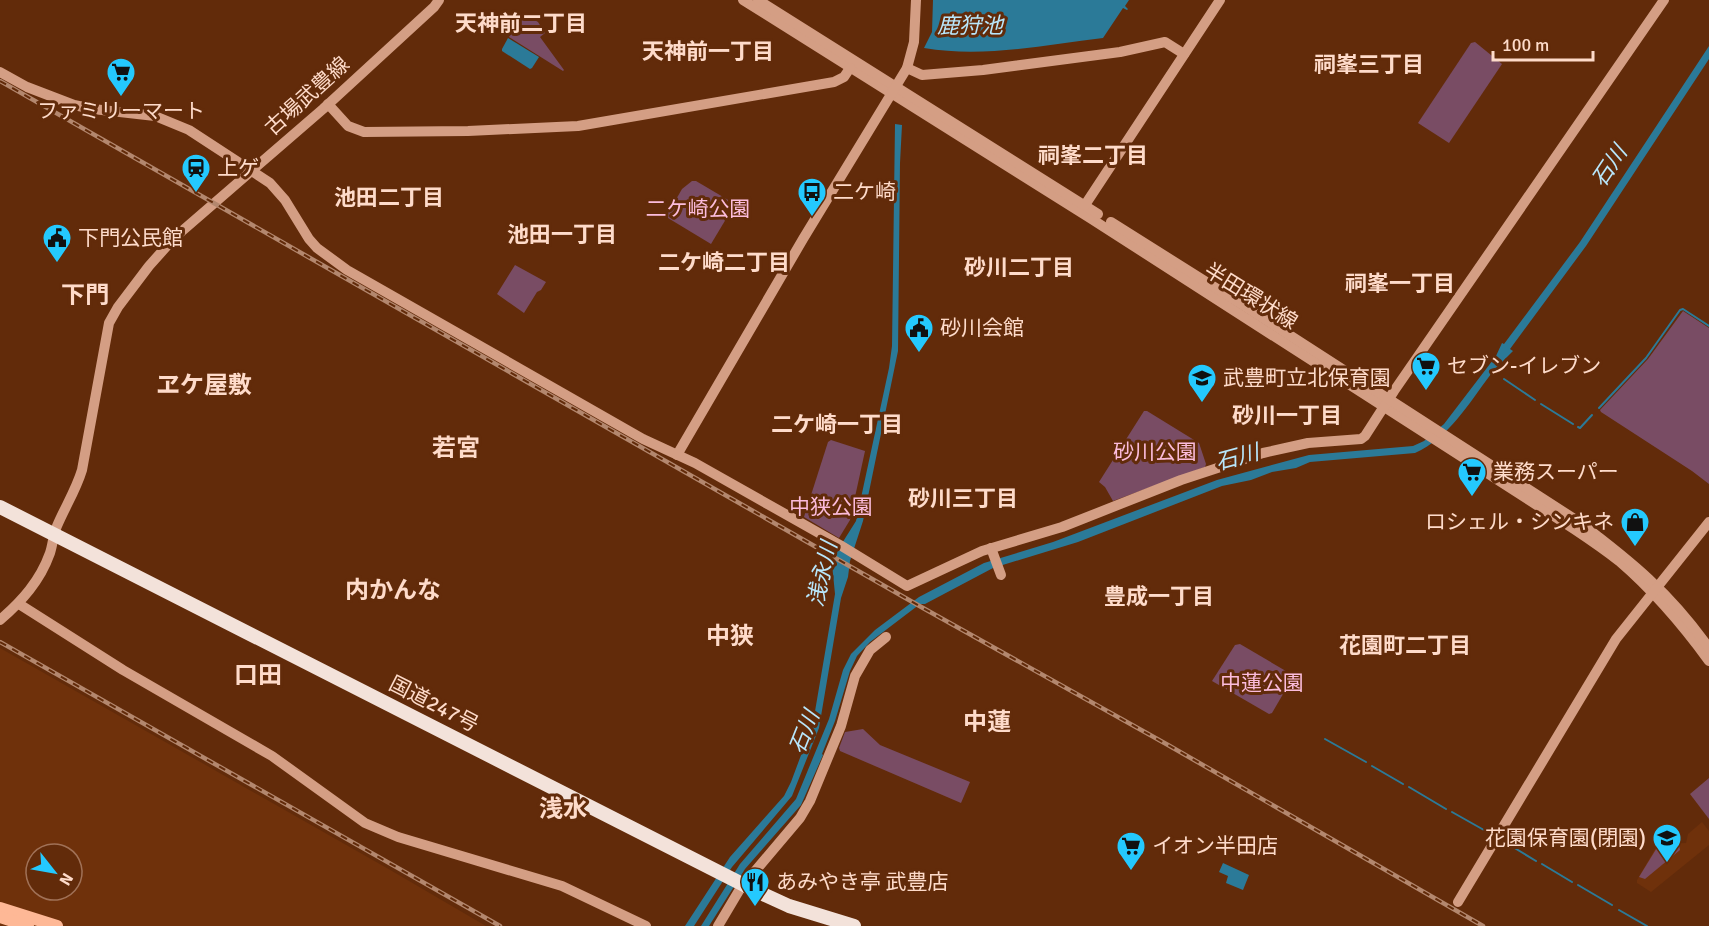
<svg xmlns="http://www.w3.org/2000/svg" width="1709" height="926" font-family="Signika,'Noto Sans JP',sans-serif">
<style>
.built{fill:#6f310b;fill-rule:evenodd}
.green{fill:#794c64}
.water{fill:#2b7a98}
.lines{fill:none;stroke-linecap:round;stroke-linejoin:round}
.stream{stroke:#2b7a98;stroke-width:2}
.secondary{stroke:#d49e84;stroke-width:10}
.primary{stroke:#feb896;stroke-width:12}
.highway{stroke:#f3e2da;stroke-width:14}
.rail-casing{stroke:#b3876e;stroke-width:4.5}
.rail{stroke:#622b0a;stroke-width:2;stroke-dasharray:7;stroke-linecap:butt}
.labels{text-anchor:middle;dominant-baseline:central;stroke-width:6;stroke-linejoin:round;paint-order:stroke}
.street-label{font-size:21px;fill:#fedbca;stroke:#622b0a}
.poi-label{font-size:21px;fill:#fedbca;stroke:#622b0a;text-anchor:start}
.park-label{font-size:21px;fill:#fbbcdc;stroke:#622b0a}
.neighbourhood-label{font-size:22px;font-weight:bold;fill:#fedbca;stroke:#622b0a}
.water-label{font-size:22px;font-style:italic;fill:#b8e7fc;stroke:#622b0a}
.quarter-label{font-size:24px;font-weight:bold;fill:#fedbca;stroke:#622b0a}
</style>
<rect width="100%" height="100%" fill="#622b0a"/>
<!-- built -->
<g class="built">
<path d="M 0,648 L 392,871 L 486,926 L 0,926 ZM 36,854 L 72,854 L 72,890 L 36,890 Z"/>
<polygon points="1702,822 1709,831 1709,845 1651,892 1637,883 1637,880 1658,844 1686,843 1688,834"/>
</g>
<!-- green -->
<g class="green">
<polygon points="524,14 538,22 545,33 540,37 564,70 563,71 509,37"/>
<polygon points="1475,42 1502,64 1449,143 1418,123 1471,43"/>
<polygon points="692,181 696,181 735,204 711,244 668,218 667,215 682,189"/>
<polygon points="515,265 546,282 541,290 537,292 524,313 497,294"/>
<polygon points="1683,311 1709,328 1709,484 1692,471 1601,412 1600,410 1648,359"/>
<polygon points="1144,411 1147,411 1199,443 1206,464 1205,467 1113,501 1105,487 1099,482"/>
<polygon points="831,440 865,451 850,520 839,538 804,517 828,442"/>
<polygon points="1240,644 1291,674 1293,677 1272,713 1269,714 1212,681 1235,645"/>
<polygon points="863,729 880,745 970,782 961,803 840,751 839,748 845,732"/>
<polygon points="1709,778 1709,819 1690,794"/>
<polygon points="1679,845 1680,850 1645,879 1639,877 1658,846"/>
</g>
<!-- water -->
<g class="water">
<path d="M 933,0 L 1129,0 L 1125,6 L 1128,9 L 1127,10 L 1123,8 L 1103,38 C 1044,45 984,58 924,48 L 932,32 Z"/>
<polygon points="508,38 539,57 532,68 530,69 502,51 502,49"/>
<path d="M 1709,46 L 1709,59 L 1586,246 L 1510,349 L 1513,351 L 1495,369 L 1498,371 L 1494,376 L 1491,374 C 1469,403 1449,438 1415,453 L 1310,462 L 1296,468 L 1272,472 L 1251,480 L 1222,486 L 1078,542 L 993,568 L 925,604 L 920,604 L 870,642 L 857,656 L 850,671 L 835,721 L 822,754 L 823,755 L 801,805 L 745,869 L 709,926 L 701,926 L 740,864 L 796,799 L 829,719 L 843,670 L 851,654 L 875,630 L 919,597 L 984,563 L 1053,542 L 1217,480 L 1309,455 L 1413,446 L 1424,441 L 1444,424 L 1496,356 L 1502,343 L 1504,344 L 1580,242 Z"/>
<polygon points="895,124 902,125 900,163 898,351 863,521 850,561 848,577 841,598 819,728 792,796 732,867 694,926 685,926 730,857 784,796 791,782 813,723 835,594 832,564 839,548 856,521 889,368 892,346"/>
<polygon points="1223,863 1249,875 1243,890 1226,883 1228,876 1219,872"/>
</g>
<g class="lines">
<!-- stream -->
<g class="stream">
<polyline points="1504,379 1535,400"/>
<polyline points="1541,404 1573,424"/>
<polyline points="1599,408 1646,358 1680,310 1683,309 1709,326"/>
<polyline points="1578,427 1580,428 1592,415"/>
<polyline points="1325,739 1366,762"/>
<polyline points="1372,766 1403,784"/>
<polyline points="1409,787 1446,809"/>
<polyline points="1452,812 1491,834"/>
<polyline points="1503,841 1536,861"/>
<polyline points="1542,864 1572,882"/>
<polyline points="1578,885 1612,905"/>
<polyline points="1619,910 1647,926"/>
</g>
<!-- secondary -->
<g class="secondary">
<path d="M 743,0 L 1090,218 L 1574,529 C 1589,539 1605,550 1619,561 C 1654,591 1682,624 1709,661"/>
<polyline points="758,0 1098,214"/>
<polyline points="907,68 922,75 983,70 1120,52 1165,42 1184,54"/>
<polyline points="0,72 27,87 74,105 93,109 155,116 189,130 270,183 285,200 309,239 317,248 347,270 643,439 695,463 718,476 840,545 907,586 982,551 1062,527 1181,480 1263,453 1308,443 1361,439 1365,436 1394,391 1664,0"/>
<polyline points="328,104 348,126 364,132 468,131 578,126 834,82 844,77 850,68"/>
<polyline points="1085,205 1220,0"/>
<path d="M 1111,222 L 1246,307 L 1579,522 C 1632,562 1670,593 1709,648"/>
<polyline points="677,455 803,239 907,68 914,42 916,0"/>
<polyline points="991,548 1001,575"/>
<polyline points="19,604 123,670 272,756 365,823 398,837 562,886 646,926"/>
<path d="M 0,620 C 22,601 40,581 50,553 C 53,544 53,535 57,526 C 65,507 76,490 82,470 L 109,323 L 118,307 L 149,266 L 174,238 L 323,109 L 434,7 L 439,0"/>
<polyline points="1458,902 1616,639 1709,522"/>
<polyline points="718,926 740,889 800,818 810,801 841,726 855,676 870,650 886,637"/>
</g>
<!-- primary -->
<g class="primary">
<polyline points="0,908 57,926"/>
<polyline points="0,917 28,926"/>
</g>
<!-- highway -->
<polyline class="highway" points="0,507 754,890 789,906 854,926"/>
<!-- rail casing -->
<g class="rail-casing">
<g id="rail">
<polyline points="0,81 923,608 1168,745 1483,926"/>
<polyline points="0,642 500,926"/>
</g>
</g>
<!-- rail -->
<use href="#rail" class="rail"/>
</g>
<!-- icons -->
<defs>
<g id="supermarket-pin" transform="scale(1.5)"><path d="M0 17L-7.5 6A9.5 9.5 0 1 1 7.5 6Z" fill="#24c9fe" stroke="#622b0a"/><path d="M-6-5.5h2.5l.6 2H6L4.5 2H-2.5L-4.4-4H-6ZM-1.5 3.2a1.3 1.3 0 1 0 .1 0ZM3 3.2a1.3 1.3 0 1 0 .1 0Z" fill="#111"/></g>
<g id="station-pin" transform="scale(1.5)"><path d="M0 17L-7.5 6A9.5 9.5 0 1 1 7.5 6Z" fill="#24c9fe" stroke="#622b0a"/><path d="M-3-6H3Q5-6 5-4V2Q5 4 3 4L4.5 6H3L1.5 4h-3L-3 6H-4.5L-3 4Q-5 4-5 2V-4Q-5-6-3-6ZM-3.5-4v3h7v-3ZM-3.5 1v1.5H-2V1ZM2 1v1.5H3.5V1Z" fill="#111"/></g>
<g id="bus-pin" transform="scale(1.5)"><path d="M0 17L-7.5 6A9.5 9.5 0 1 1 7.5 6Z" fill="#24c9fe" stroke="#622b0a"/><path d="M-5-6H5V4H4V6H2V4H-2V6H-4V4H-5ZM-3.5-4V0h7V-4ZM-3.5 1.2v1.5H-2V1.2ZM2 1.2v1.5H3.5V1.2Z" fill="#111"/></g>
<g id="civic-pin" transform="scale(1.5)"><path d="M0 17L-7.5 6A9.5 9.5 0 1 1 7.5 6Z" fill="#24c9fe" stroke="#622b0a"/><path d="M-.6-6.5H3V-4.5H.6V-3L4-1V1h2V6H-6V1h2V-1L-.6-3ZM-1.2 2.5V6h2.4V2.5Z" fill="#111"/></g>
<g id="school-pin" transform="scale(1.5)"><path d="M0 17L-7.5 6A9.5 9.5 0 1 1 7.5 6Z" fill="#24c9fe" stroke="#622b0a"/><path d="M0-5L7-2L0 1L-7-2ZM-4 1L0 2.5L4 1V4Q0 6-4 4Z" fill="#111"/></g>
<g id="shop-pin" transform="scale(1.5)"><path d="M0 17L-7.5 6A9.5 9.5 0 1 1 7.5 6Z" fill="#24c9fe" stroke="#622b0a"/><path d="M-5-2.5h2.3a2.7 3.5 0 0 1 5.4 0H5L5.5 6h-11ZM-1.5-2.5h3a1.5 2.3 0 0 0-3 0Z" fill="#111"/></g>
<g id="restaurant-pin" transform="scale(1.5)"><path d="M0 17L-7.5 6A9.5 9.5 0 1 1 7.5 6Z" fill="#24c9fe" stroke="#622b0a"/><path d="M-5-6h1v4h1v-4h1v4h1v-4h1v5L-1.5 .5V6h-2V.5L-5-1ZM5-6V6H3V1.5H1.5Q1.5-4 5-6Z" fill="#111"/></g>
</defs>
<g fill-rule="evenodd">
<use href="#supermarket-pin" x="121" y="72"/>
<use href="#station-pin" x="196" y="168"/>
<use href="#bus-pin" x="812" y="192"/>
<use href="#civic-pin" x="57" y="238"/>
<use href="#civic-pin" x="919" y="328"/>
<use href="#supermarket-pin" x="1426" y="366"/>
<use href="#school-pin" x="1202" y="378"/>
<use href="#supermarket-pin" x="1472" y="472"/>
<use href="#shop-pin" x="1635" y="522"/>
<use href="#school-pin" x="1667" y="838"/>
<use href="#supermarket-pin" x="1131" y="846"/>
<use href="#restaurant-pin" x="755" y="882"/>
</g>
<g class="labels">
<!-- street labels -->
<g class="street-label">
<text transform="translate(307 96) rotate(-42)">古場武豊線</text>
<text transform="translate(1251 296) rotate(32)">半田環状線</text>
<text transform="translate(434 704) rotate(27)">国道247号</text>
</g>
<!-- poi labels -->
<g class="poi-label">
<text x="121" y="111" text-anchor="middle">ファミリーマート</text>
<text x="217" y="168">上ゲ</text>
<text x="833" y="192">二ケ崎</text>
<text x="78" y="238">下門公民館</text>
<text x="940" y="328">砂川会館</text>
<text x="1447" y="366">セブン-イレブン</text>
<text x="1223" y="378">武豊町立北保育園</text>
<text x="1493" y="472">業務スーパー</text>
<text x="1614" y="522" text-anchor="end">ロシェル・シンキネ</text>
<text x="1646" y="838" text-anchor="end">花園保育園(閉園)</text>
<text x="1152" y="846">イオン半田店</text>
<text x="776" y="882">あみやき亭 武豊店</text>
</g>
<!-- park labels -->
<g class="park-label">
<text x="698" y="209">二ケ崎公園</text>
<text x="1155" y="452">砂川公園</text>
<text x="831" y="507">中狭公園</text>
<text x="1262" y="683">中蓮公園</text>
</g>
<!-- neighbourhood labels -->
<g class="neighbourhood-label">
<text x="521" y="23">天神前二丁目</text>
<text x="708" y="51">天神前一丁目</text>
<text x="1369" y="64">祠峯三丁目</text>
<text x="1093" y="155">祠峯二丁目</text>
<text x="389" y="197">池田二丁目</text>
<text x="562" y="234">池田一丁目</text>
<text x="724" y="262">二ケ崎二丁目</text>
<text x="1019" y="267">砂川二丁目</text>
<text x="1400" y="283">祠峯一丁目</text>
<text x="1287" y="415">砂川一丁目</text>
<text x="837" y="424">二ケ崎一丁目</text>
<text x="963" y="498">砂川三丁目</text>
<text x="1159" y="596">豊成一丁目</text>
<text x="1405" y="645">花園町二丁目</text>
</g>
<!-- water labels -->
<g class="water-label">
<text x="970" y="25">鹿狩池</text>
<text transform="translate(1609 166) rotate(-56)">石川</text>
<text transform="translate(1237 457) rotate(-15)">石川</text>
<text transform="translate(822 574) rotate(-77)">浅永川</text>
<text transform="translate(804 732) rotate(-68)">石川</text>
</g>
<!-- quarter labels -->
<g class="quarter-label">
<text x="85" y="295">下門</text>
<text x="204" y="385">ヱケ屋敷</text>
<text x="456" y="448">若宮</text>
<text x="393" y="590">内かんな</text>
<text x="730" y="636">中狭</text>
<text x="258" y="675">口田</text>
<text x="987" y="722">中蓮</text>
<text x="563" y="809">浅水</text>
</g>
</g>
<!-- north arrow -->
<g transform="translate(54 872) rotate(121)"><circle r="28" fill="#622b0a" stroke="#a07157" stroke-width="1.5"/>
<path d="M0-4.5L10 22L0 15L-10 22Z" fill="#24c9fe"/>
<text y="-9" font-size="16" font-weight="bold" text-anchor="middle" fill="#fedbca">N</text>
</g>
<!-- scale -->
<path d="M1493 51v9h100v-9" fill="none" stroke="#fedbca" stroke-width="3"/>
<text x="1502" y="51" font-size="18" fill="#fedbca" stroke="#622b0a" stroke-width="4.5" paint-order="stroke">100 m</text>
</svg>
